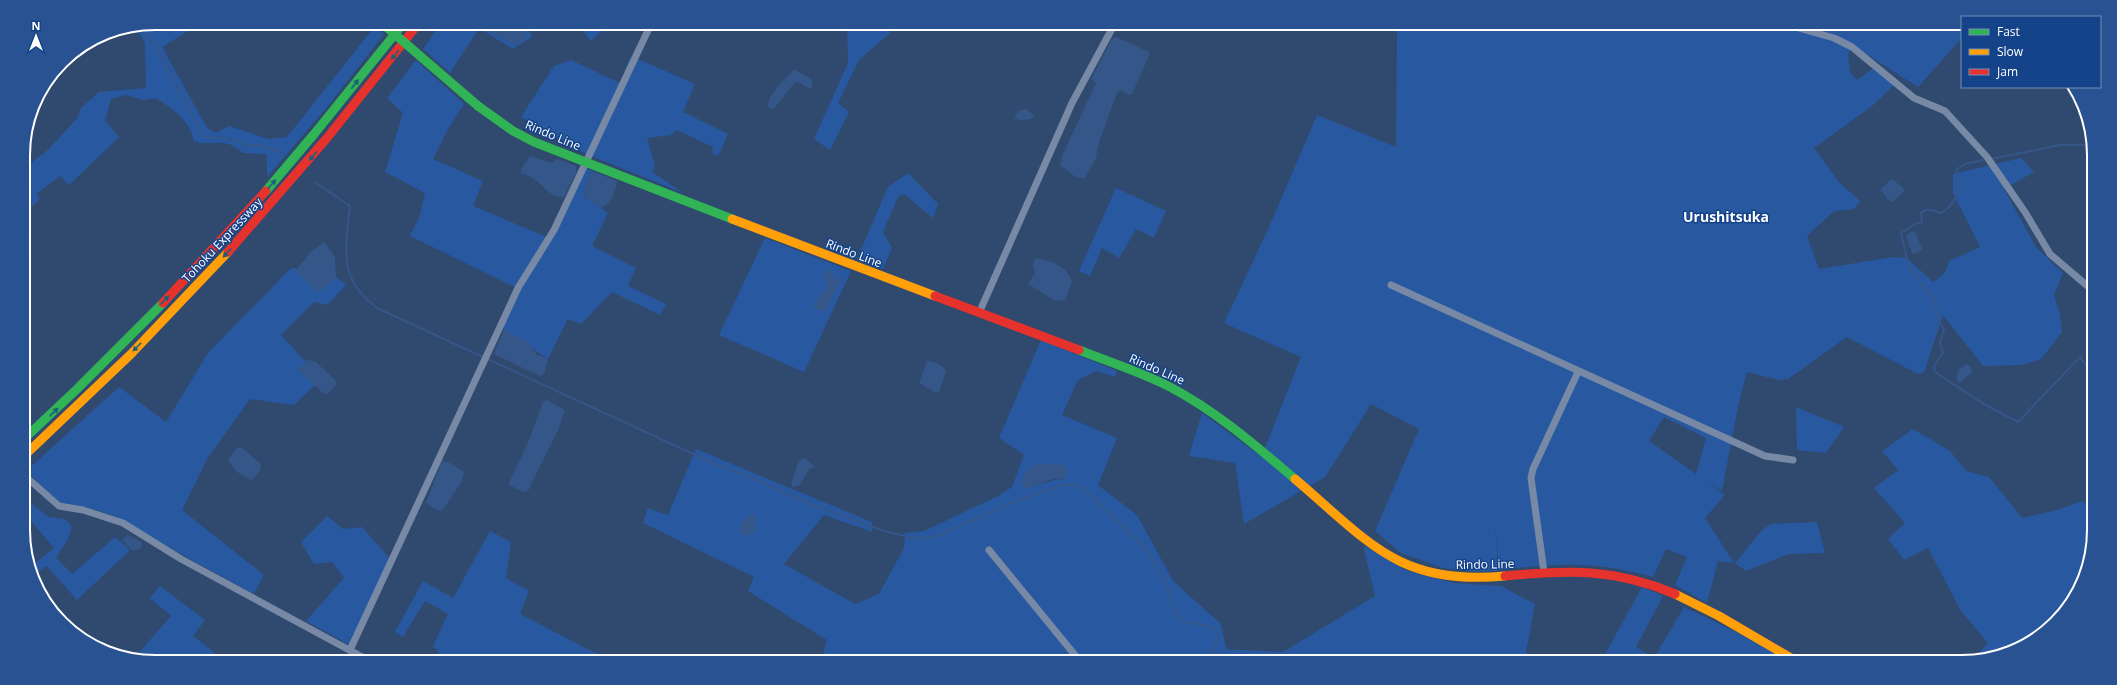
<svg xmlns="http://www.w3.org/2000/svg" width="2117" height="685" font-family="'Open Sans',sans-serif">
<style>
.green{fill:#2859a0;fill-rule:evenodd}
.water{fill:#355688}
.lines{fill:none;stroke-linecap:round;stroke-linejoin:round}
.stream{stroke:#355688;stroke-width:2}
.street{stroke:#7789a4;stroke-width:7}
.fast{stroke:#30b455;stroke-width:9}
.slow{stroke:#ff9f0a;stroke-width:9}
.jam{stroke:#e5322d;stroke-width:9}
.fast-bridge{stroke:#30b455;stroke-width:9}
.oneway{fill:#1c5f7c}
.labels{text-anchor:middle;dominant-baseline:central;stroke-width:3;stroke-linejoin:round;paint-order:stroke}
.street-label{font-size:12px;fill:#fff;stroke:#154389}
.quarter-label{font-size:14px;font-weight:bold;fill:#fff;stroke:#154389}
.rim{fill:none;stroke:#fff;stroke-width:2}
</style>
<rect width="100%" height="100%" fill="#30496e"/>
<!-- green -->
<g class="green">
<path d="M 155,23 L 201,23 L 162,47 L 207,128 L 216,133 L 229,126 L 269,139 L 287,137 L 375,26 L 384,34 L 328,106 L 267,177 L 267,154 L 243,153 C 222,135 216,148 194,141 C 189,119 174,110 156,98 L 144,100 L 126,95 L 111,99 L 105,121 L 119,137 L 69,185 L 60,176 L 36,194 L 40,199 L 25,212 L 24,224 L 23,169 L 49,149 L 78,117 L 81,108 L 99,92 L 146,88 L 145,43 L 135,27 Z"/>
<polygon points="440,24 527,24 532,37 513,49 479,28 450,73 423,49"/>
<polygon points="584,24 606,24 601,32 591,41 581,28"/>
<polygon points="847,25 888,25 890,33 859,60 838,103 849,112 830,150 814,139 848,63"/>
<path d="M 1397,26 L 1962,27 L 1962,38 L 1918,87 L 1854,46 L 1848,54 L 1850,72 L 1857,80 L 1875,67 L 1895,84 L 1872,106 L 1814,148 L 1838,181 L 1860,201 L 1854,209 L 1834,211 L 1807,236 L 1819,269 L 1893,257 L 1907,258 L 1933,282 L 1945,273 L 1949,261 L 1980,247 L 1953,193 L 1953,174 L 2021,158 L 2034,172 L 2004,189 L 2036,247 L 2063,273 L 2054,295 L 2060,314 L 2062,332 L 2041,359 L 2022,365 L 1983,366 L 1943,315 L 1924,372 L 1918,374 L 1847,337 L 1788,379 L 1779,380 L 1747,372 L 1738,406 L 1722,491 L 1707,482 L 1725,495 L 1705,518 L 1734,563 L 1718,561 L 1707,603 L 1675,585 L 1687,557 L 1666,549 L 1653,577 C 1595,561 1559,563 1499,570 L 1495,522 L 1498,571 L 1476,572 L 1443,568 L 1401,553 L 1375,531 L 1419,429 L 1371,404 L 1325,477 L 1244,524 L 1235,463 L 1189,456 L 1202,413 L 1259,455 L 1265,448 L 1301,357 L 1224,323 L 1270,225 L 1317,115 L 1396,147 ZM 1664,417 L 1706,438 L 1696,474 L 1649,441 Z"/>
<polygon points="631,56 695,84 683,112 728,134 718,156 712,153 713,147 677,130 671,135 647,138 655,166 652,172 683,193 584,153 521,117 554,66 571,60 620,83"/>
<polygon points="416,60 464,104 447,131 433,159 483,181 473,206 547,237 581,166 593,171 590,173 584,193 585,197 608,213 592,246 636,268 628,286 666,304 660,315 612,292 581,324 568,319 548,359 502,328 521,290 410,236 420,215 425,193 385,172 403,113 387,98"/>
<polygon points="908,173 938,204 933,218 904,194 898,197 883,232 892,248 883,269 857,259 888,187"/>
<polygon points="1116,188 1166,211 1154,238 1136,229 1119,258 1102,248 1090,276 1079,271"/>
<polygon points="765,238 851,271 804,372 719,335"/>
<polygon points="291,268 296,268 317,291 336,277 346,285 327,305 314,302 281,335 306,362 298,370 315,385 294,405 250,399 207,459 182,510 264,575 254,594 193,561 116,517 93,509 62,503 44,491 27,470 119,387 166,422 208,353"/>
<path d="M 1041,340 L 1117,371 L 1115,377 L 1096,371 L 1078,380 L 1062,415 L 1117,438 L 1098,485 L 1137,515 L 1173,581 L 1221,624 L 1226,649 L 1283,652 L 1375,596 L 1363,545 L 1408,571 L 1454,583 L 1501,586 L 1535,604 L 1526,652 L 1535,661 L 1252,660 L 1248,654 L 1218,657 L 1217,660 L 822,659 L 827,640 L 748,591 L 754,577 L 643,523 L 648,508 L 668,515 L 696,449 L 872,522 L 872,532 L 824,515 L 784,564 L 855,604 L 879,594 L 904,548 L 905,533 L 924,531 L 998,496 L 1012,487 L 1024,455 L 999,438 ZM 1046,464 L 1064,479 C 1053,478 1029,490 1024,487 Z"/>
<polygon points="1796,407 1844,427 1826,453 1797,450"/>
<polygon points="1913,429 1950,451 1966,471 1989,477 2022,518 2057,510 2082,501 2090,505 2089,564 2072,603 2043,635 2012,652 1971,662 1988,643 1961,611 1928,548 1904,560 1888,539 1905,523 1874,488 1898,470 1882,451"/>
<polygon points="25,499 49,517 65,519 72,526 68,539 56,558 72,574 115,537 130,550 77,600 47,566 35,574 31,566 54,548 25,514"/>
<polygon points="327,516 343,529 362,527 393,562 354,648 372,658 348,658 353,647 306,621 344,578 332,562 314,564 301,542"/>
<polygon points="1817,522 1825,553 1789,554 1746,571 1735,563 1762,530 1771,524"/>
<polygon points="490,531 511,542 506,578 529,591 520,614 607,659 436,658 439,652 433,646 448,614 425,601 403,637 395,632 423,581 453,598"/>
<polygon points="160,586 205,620 193,636 215,653 212,658 135,657 171,616 150,598"/>
<polygon points="1642,587 1663,596 1636,647 1654,658 1684,607 1755,641 1790,661 1609,661 1604,656"/>
</g>
<!-- water -->
<g class="water">
<polygon points="493,24 520,24 527,36 525,40 516,45 489,32"/>
<path d="M 1116,37 L 1149,52 L 1149,56 L 1132,94 L 1129,95 L 1121,90 L 1117,93 L 1099,142 L 1096,158 L 1085,178 C 1073,180 1070,170 1060,166 L 1062,156 L 1096,83 L 1091,79 L 1112,39 Z"/>
<path d="M 794,69 L 812,80 L 812,87 L 808,88 L 799,82 L 795,82 L 773,110 L 768,107 C 767,94 786,79 794,69 Z"/>
<path d="M 1026,109 L 1035,116 C 1030,120 1020,122 1014,118 L 1018,111 Z"/>
<path d="M 530,156 L 551,163 L 557,159 L 576,166 L 576,173 L 564,197 C 551,199 542,184 533,178 C 529,176 525,175 521,173 L 521,169 Z"/>
<path d="M 593,171 L 617,181 C 616,191 611,204 601,208 L 587,199 L 584,193 L 590,173 Z"/>
<polygon points="1890,180 1894,180 1905,190 1892,202 1887,199 1883,192 1879,191"/>
<polygon points="1913,231 1915,232 1923,250 1914,254 1912,253 1906,236"/>
<polygon points="324,242 335,257 336,277 321,291 317,291 295,271 311,252"/>
<path d="M 1035,259 C 1050,259 1066,266 1072,281 L 1065,301 L 1054,300 L 1028,284 L 1035,273 L 1033,266 Z"/>
<polygon points="831,270 836,280 843,276 825,311 817,310 813,305 819,295 827,288 827,284 824,277 826,271"/>
<polygon points="504,329 526,341 531,345 536,354 548,359 544,374 539,376 494,354"/>
<polygon points="308,359 316,362 336,381 337,384 328,394 324,394 298,370"/>
<path d="M 927,361 C 934,361 943,365 946,372 L 939,392 L 936,393 L 919,383 Z"/>
<polygon points="1966,364 1971,367 1972,372 1960,383 1956,379 1958,371"/>
<polygon points="547,400 565,410 558,430 528,491 524,492 511,486 509,483 529,440 543,402"/>
<polygon points="241,447 261,464 260,471 252,480 237,472 228,460 237,448"/>
<polygon points="805,458 815,467 809,469 800,485 793,487 791,483 799,460"/>
<polygon points="442,461 448,462 464,472 462,481 442,511 434,509 426,503"/>
<polygon points="1039,464 1065,465 1067,477 1050,480 1027,489 1022,484 1024,473 1034,465"/>
<polygon points="751,514 756,515 755,531 749,535 742,535 740,531 740,524"/>
<polygon points="127,535 142,542 141,548 133,551 122,540"/>
<polygon points="1220,654 1249,654 1252,660 1217,660"/>
</g>
<g class="lines">
<!-- stream -->
<g class="stream">
<polyline points="142,26 161,56 203,136 232,139 249,146 257,145 281,152"/>
<polyline points="1991,159 2060,145 2091,145"/>
<path d="M 1983,160 L 1965,164 L 1956,170 C 1958,176 1961,182 1960,188 C 1958,197 1949,209 1941,213 C 1932,211 1928,206 1921,213 L 1922,222 L 1915,224 L 1901,233 L 1909,268 L 1935,300 L 1937,319 L 1944,329 L 1940,342 L 1943,353 L 1934,366 L 1935,372 L 1982,403 L 2018,422 L 2080,357 L 2090,371"/>
<path d="M 316,183 L 350,206 C 345,250 338,281 379,309 L 715,464 L 747,476 L 810,504 L 884,531 L 918,539 L 939,535 L 1021,499 L 1062,485 L 1077,485 L 1084,489 L 1148,551 L 1167,586 L 1177,615 L 1181,619 L 1186,622 L 1213,627 L 1217,632 L 1216,644 L 1208,660"/>
</g>
<!-- street -->
<g class="street">
<polyline points="1795,27 1834,38 1852,47 1914,98 1945,111 1987,157 2025,212 2050,254 2091,289"/>
<polyline points="1391,285 1765,456 1793,460"/>
<polyline points="979,313 1072,103 1114,25"/>
<polyline points="25,476 59,506 83,510 123,523 181,559 364,658"/>
<polyline points="989,550 1079,660"/>
<polyline points="1544,572 1531,478 1533,469 1578,372"/>
<polyline points="350,650 518,288 554,230 651,24"/>
</g>
<!-- fast -->
<g class="fast">
<polyline points="478,106 513,131 534,142 732,219"/>
<polyline points="266,191 315,133 403,24"/>
<path d="M 1079,350 C 1109,362 1141,372 1170,387 C 1216,411 1256,446 1295,479"/>
<polyline points="25,438 76,390 163,303"/>
</g>
<!-- slow -->
<g class="slow">
<polyline points="732,219 935,296"/>
<polyline points="25,455 131,354 228,252"/>
<path d="M 1295,479 C 1369,542 1399,586 1505,576"/>
<polyline points="1675,594 1719,616 1796,661"/>
</g>
<!-- jam -->
<g class="jam">
<polyline points="228,252 327,138 418,24"/>
<polyline points="935,296 1079,350"/>
<polyline points="163,303 266,191"/>
<path d="M 1505,576 C 1568,570 1615,568 1675,594"/>
</g>
<!-- fast-bridge -->
<polyline class="fast-bridge" points="383,24 478,106"/>
</g>
<!-- one-way arrows -->
<defs><path id="oneway-solid" d="M-6-.8H1V-3.2L6.5 0L1 3.2V.8H-6Z"/></defs>
<g class="oneway">
<use href="#oneway-solid" transform="translate(395 55) rotate(128)"/>
<use href="#oneway-solid" transform="translate(355 84) rotate(-52)"/>
<use href="#oneway-solid" transform="translate(313 156) rotate(130)"/>
<use href="#oneway-solid" transform="translate(272 184) rotate(-49)"/>
<use href="#oneway-solid" transform="translate(227 253) rotate(132)"/>
<use href="#oneway-solid" transform="translate(165 300) rotate(-46)"/>
<use href="#oneway-solid" transform="translate(137 347) rotate(135)"/>
<use href="#oneway-solid" transform="translate(54 412) rotate(-43)"/>
</g>
<g class="labels">
<!-- street labels -->
<g class="street-label">
<text transform="translate(553 135) rotate(23)">Rindo Line</text>
<text transform="translate(222 240) rotate(-47)">Tohoku Expressway</text>
<text transform="translate(854 253) rotate(21)">Rindo Line</text>
<text transform="translate(1157 369) rotate(24)">Rindo Line</text>
<text transform="translate(1485 564) rotate(-1)">Rindo Line</text>
</g>
<!-- quarter labels -->
<g class="quarter-label">
<text x="1726" y="216">Urushitsuka</text>
</g>
</g>
<!-- crop -->
<path d="M0 0H2117V685H0ZM155 30H1962A125 125 0 0 1 2087 155V530A125 125 0 0 1 1962 655H155A125 125 0 0 1 30 530V155A125 125 0 0 1 155 30Z" fill="#285292" fill-rule="evenodd"/>
<path class="rim" d="M155 30H1962A125 125 0 0 1 2087 155V530A125 125 0 0 1 1962 655H155A125 125 0 0 1 30 530V155A125 125 0 0 1 155 30Z"/>
<!-- legend -->
<rect x="1961" y="16" width="140" height="72" fill="#154389" stroke="#738eb8"/>
<rect x="1969" y="29" width="20" height="6" fill="#30b455" stroke="#738eb8"/>
<text x="1997" y="36" font-size="12" fill="#ffffff">Fast</text>
<rect x="1969" y="49" width="20" height="6" fill="#ff9f0a" stroke="#738eb8"/>
<text x="1997" y="56" font-size="12" fill="#ffffff">Slow</text>
<rect x="1969" y="69" width="20" height="6" fill="#e5322d" stroke="#738eb8"/>
<text x="1997" y="76" font-size="12" fill="#ffffff">Jam</text>
<!-- north arrow -->
<g transform="translate(36 36)" stroke="#154389" stroke-width="3" paint-order="stroke">
<path d="M0-3L7 15L0 10L-7 15Z" fill="#ffffff"/>
<text y="-6" font-size="11" font-weight="bold" text-anchor="middle" fill="#ffffff">N</text>
</g>
</svg>
